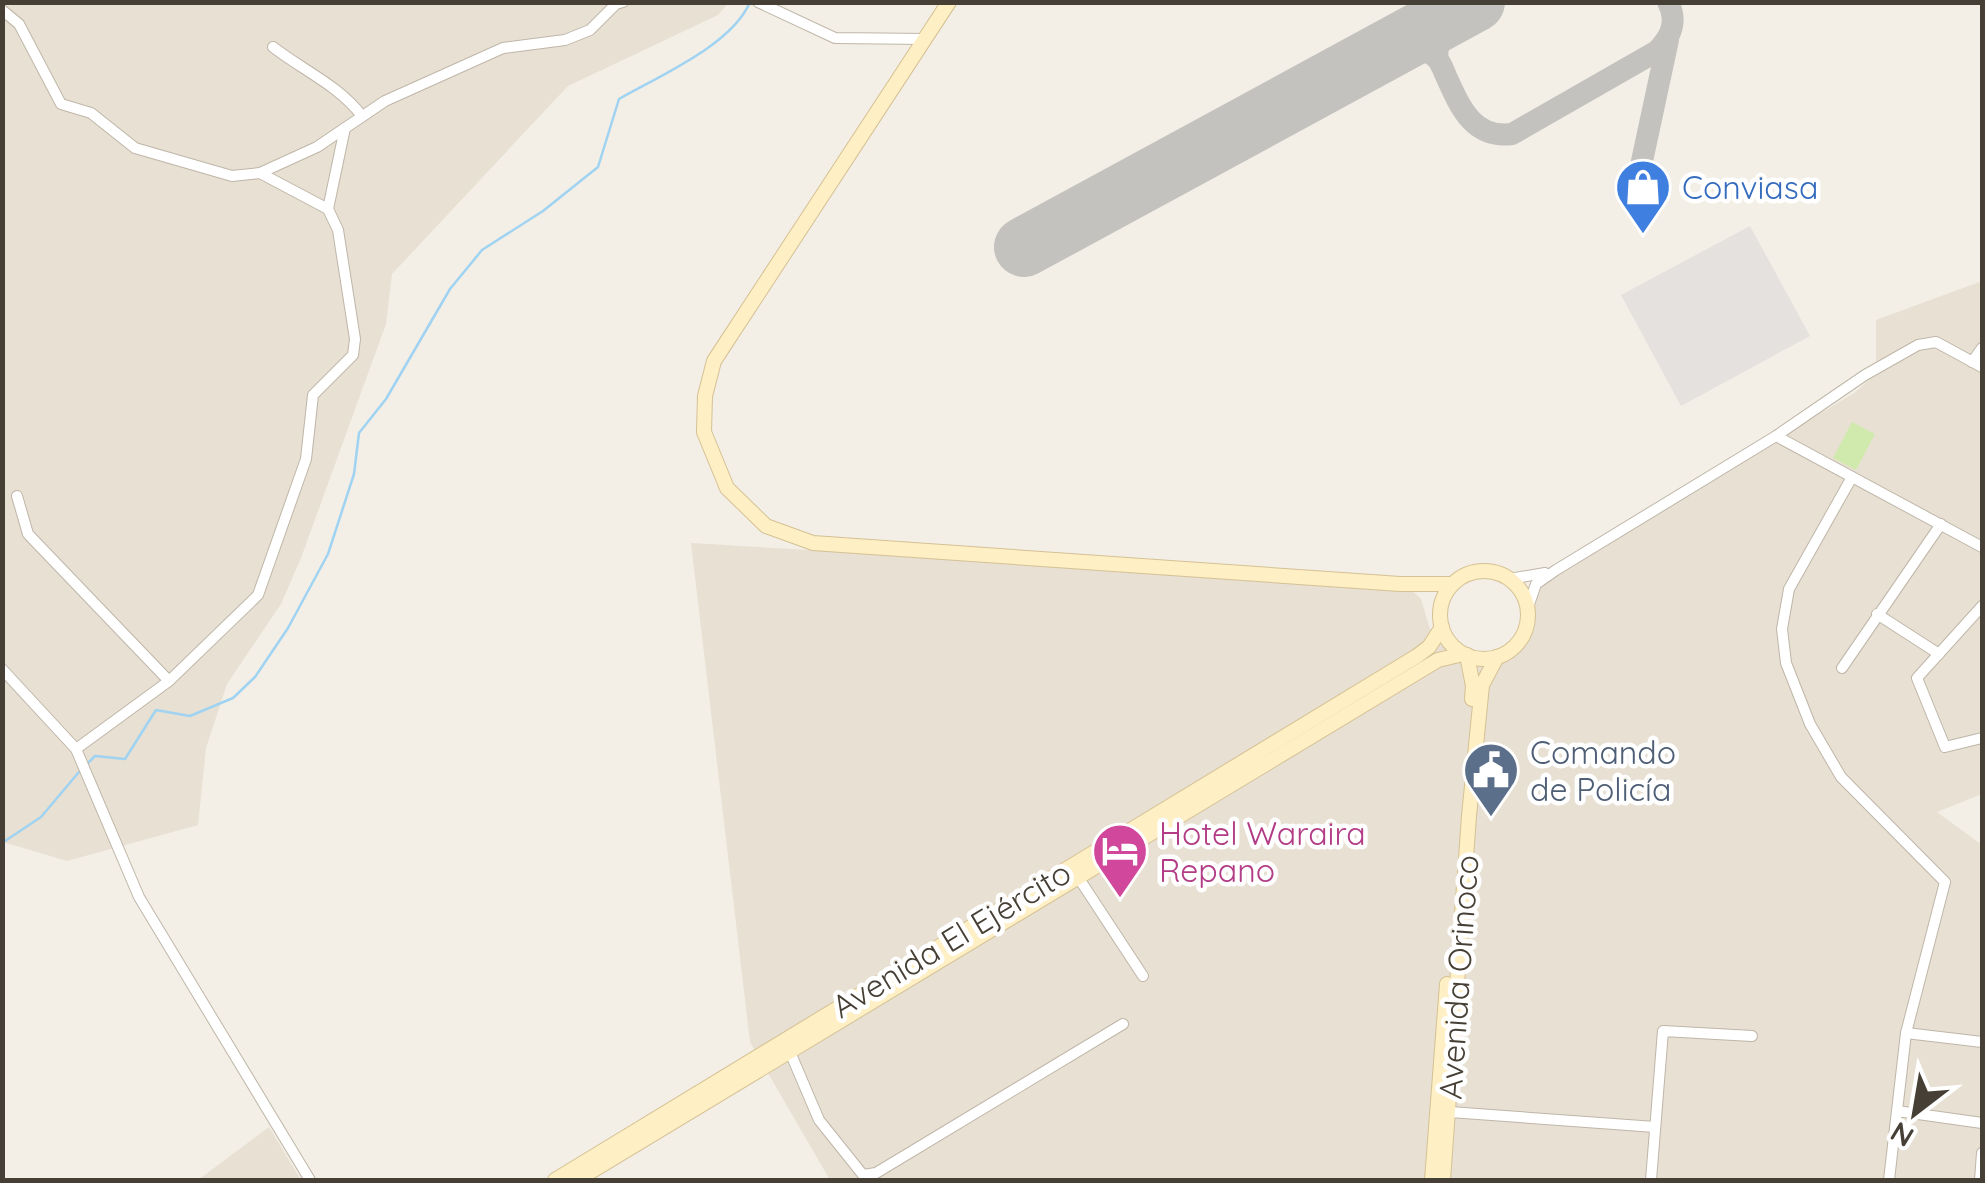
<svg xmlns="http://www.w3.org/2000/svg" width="1985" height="1183" font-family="Quicksand,sans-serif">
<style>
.residential{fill:#e7e0d3}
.green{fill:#d0e9ad}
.parking{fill:#e4e1de}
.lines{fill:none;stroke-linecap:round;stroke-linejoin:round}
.stream{stroke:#a0d3f2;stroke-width:2.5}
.taxiway{stroke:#c4c2be;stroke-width:22}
.runway{stroke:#c4c2be;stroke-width:60}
.street-casing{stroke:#bfb6a8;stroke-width:12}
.secondary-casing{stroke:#d5c194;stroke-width:16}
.street{stroke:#fff;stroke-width:10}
.secondary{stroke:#ffefc4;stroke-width:14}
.labels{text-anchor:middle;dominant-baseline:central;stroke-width:9;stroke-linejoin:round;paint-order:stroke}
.shop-label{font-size:32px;fill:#366cbe;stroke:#fff;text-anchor:start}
.service-label{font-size:32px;fill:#4e5e75;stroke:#fff;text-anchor:start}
.hotel-label{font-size:32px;fill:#b23c85;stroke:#fff;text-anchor:start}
.street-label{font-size:32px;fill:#463f35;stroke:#fff}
</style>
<rect width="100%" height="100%" fill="#f3efe6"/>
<!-- residential -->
<g class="residential">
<polygon points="2,3 728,3 718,15 568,86 392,274 386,324 301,558 281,604 227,684 206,748 198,825 67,861 3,842"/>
<polygon points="1982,281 1982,794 1937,812 1982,845 1982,1180 830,1180 750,1042 691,543 1398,585 1409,588 1421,599 1430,629 1448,649 1465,658 1500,661 1518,649 1526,638 1532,623 1537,584 1854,393 1869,380 1876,366 1876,320"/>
<polygon points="269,1127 301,1180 198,1180"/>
</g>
<!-- green -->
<polygon class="green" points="1852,422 1875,434 1856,470 1833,458"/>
<!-- parking -->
<polygon class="parking" points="1750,226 1810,336 1681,406 1621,295"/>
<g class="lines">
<!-- stream -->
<g class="stream">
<path d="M 88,763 L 95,756 L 125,759 L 156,710 L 190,716 L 233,698 L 255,677 L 288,628 L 328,554 L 354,474 L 359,433 L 386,399 L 450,289 L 482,250 L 543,211 L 598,167 L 619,99 C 659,76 732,45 750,2"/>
<polyline points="2,843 41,817 79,772"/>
</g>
<!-- taxiway -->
<g class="taxiway">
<path d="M 1396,45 C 1409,47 1423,47 1434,56 C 1440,60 1443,69 1446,76 C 1460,107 1473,139 1512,134 L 1657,51 C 1671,37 1678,22 1668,2"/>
<polyline points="1437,57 1439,36 1449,16"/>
<polyline points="1642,161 1668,40"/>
</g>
<!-- runway -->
<polyline class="runway" points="1024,247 1475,2"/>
<!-- street casing -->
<g class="street-casing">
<g id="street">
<polyline points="758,2 835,38 926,39"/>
<polyline points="2,10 19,24 61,104 91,113 135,148 232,176 260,173 317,147 385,101 503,48 565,40 590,30 616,4 623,2"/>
<path d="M 273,47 C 304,71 338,85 362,116"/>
<polyline points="328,209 345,128"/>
<polyline points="1972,362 1982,348"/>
<polyline points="1776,436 1982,547"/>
<polyline points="1852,477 1789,589 1782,629 1786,663 1810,724 1841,777 1945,882 1906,1033 1889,1180"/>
<polyline points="17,496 28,534 169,681"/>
<polyline points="1509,579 1545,573"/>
<polyline points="1982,606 1917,678 1945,747 1982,738"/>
<polyline points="1528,607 1536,584 1556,570 1776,436 1865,375 1918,345 1936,342 1982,367"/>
<polyline points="1877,614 1939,654"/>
<polyline points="1842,668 1941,524"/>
<polyline points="2,669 76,749 139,897 310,1180"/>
<polyline points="76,749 169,681 258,595 306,459 313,395 353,355 355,339 338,230 328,209 260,173"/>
<polyline points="1078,877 1143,976"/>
<polyline points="1906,1033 1982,1042"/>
<polyline points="790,1052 819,1120 863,1175 876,1173 1123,1024"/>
<polyline points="1897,1111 1982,1123"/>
<polyline points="1450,1112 1655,1127"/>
<polyline points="1651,1180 1663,1031 1752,1036"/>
<polyline points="1980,1180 1982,1153"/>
</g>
</g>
<!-- secondary casing -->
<g class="secondary-casing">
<g id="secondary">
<polyline points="949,2 714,361 705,396 704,432 727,488 766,526 813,543 1400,584 1452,584"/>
<circle cx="1484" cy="615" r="44"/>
<polyline points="1467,655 1473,686 1472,699"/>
<polyline points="555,1180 1417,656 1429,647 1442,627"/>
<polyline points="577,1180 1438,660 1463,654"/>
<polyline points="1432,1180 1447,984"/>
<polyline points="1443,1180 1469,816 1482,685 1497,657"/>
</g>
</g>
<!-- street -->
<use href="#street" class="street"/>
<!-- secondary -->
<use href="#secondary" class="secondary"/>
</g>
<!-- icons -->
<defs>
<g id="shop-pin" transform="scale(2.875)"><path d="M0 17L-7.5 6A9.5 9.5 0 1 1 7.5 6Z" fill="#3f7fe0" stroke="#fff"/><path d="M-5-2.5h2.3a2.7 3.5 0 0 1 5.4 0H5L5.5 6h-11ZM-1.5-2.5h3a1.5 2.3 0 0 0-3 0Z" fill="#fff"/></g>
<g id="civic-pin" transform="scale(2.875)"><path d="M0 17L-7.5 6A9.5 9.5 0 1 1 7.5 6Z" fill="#5c6f8a" stroke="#fff"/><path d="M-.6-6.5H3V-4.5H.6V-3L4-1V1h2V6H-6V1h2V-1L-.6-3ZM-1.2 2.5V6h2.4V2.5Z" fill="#fff"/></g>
<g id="hotel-pin" transform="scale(2.875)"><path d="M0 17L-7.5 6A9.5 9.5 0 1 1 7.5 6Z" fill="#d1479c" stroke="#fff"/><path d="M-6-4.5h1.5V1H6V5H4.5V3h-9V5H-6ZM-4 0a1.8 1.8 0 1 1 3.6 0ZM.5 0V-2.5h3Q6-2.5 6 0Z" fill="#fff"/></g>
</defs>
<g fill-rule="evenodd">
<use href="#shop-pin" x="1643" y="187"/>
<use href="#civic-pin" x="1491" y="770"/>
<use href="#hotel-pin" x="1120" y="851"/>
</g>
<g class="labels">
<!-- shop labels -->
<g class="shop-label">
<text x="1682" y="187">Conviasa</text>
</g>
<!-- service labels -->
<g class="service-label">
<text x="1530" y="752">Comando<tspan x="1530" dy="37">de Policía</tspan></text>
</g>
<!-- hotel labels -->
<g class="hotel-label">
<text x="1159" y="833">Hotel Waraira<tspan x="1159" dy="37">Repano</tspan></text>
</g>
<!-- street labels -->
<g class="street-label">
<text transform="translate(951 939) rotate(-31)">Avenida El Ejército</text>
<text transform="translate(1458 977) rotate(-86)">Avenida Orinoco</text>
</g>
</g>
<!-- border -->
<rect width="1985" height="1183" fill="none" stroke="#463f35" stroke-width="10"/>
<!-- north arrow -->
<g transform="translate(1915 1113) rotate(211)" stroke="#ffffff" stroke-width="8" paint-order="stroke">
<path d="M0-8L18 38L0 25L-18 38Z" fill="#463f35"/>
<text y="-15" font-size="28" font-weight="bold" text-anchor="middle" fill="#463f35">N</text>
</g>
</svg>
